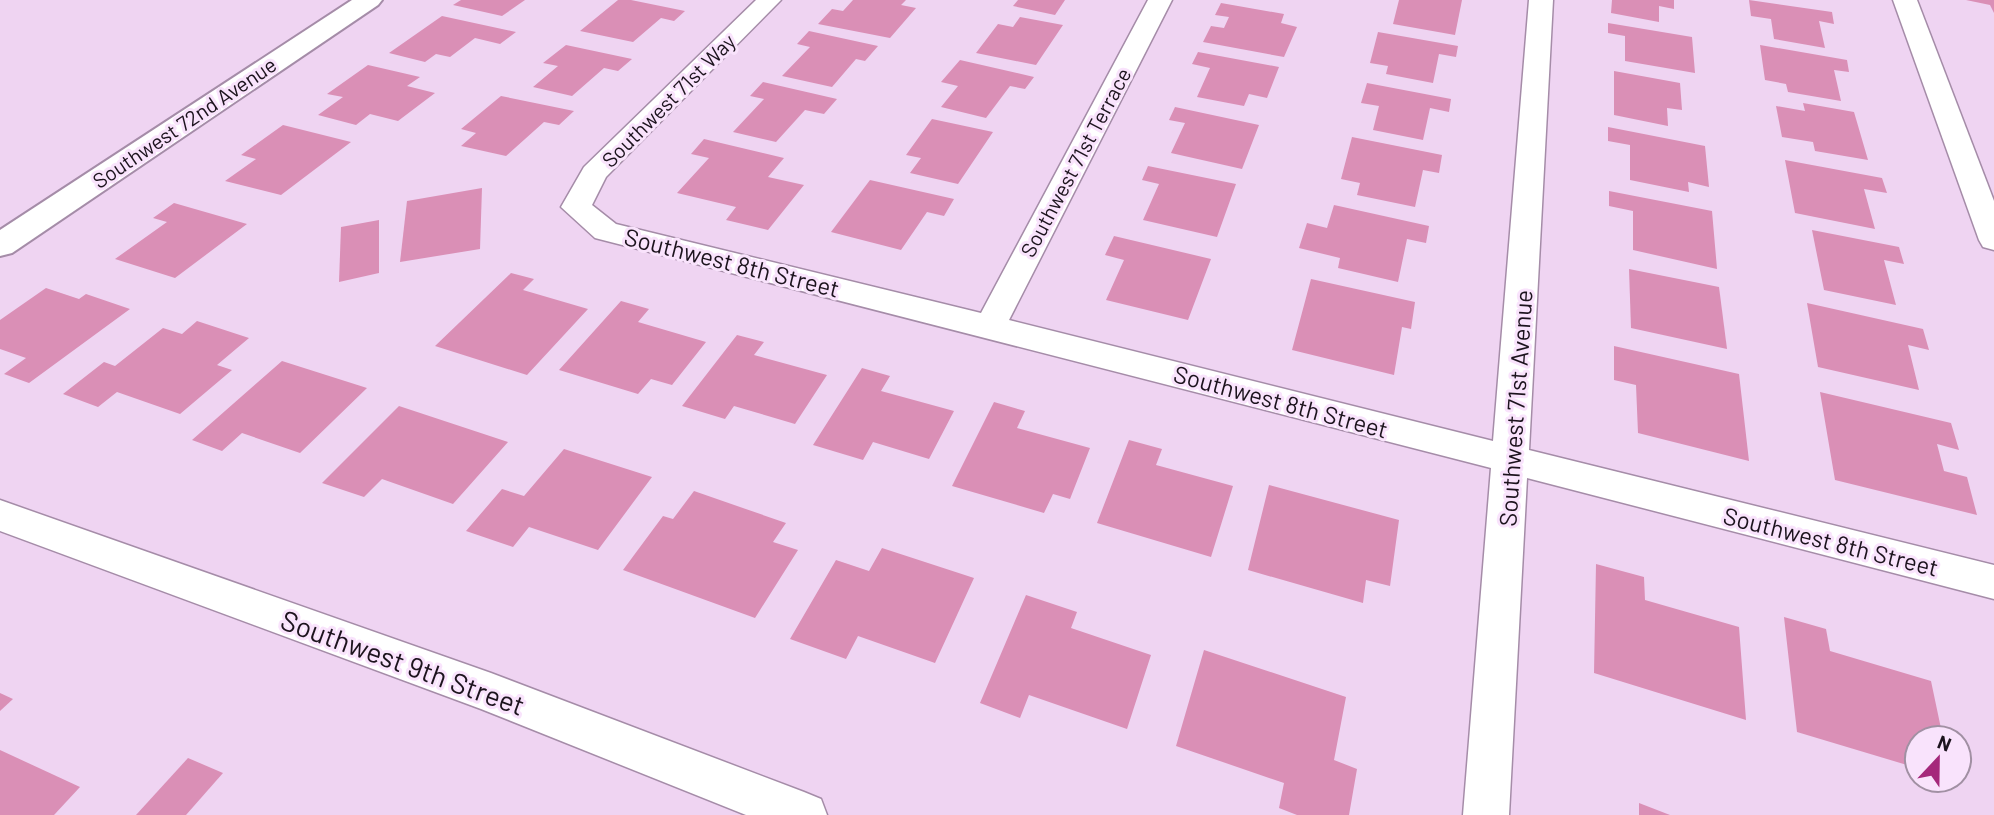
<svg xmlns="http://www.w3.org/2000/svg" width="1994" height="815" font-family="Barlow,sans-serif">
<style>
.building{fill:#da8fb6}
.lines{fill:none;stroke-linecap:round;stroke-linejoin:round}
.minor-casing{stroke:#a58ca8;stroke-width:3}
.tertiary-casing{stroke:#a58ca8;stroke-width:4}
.minor{fill:#fff;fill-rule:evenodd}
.tertiary{fill:#fff;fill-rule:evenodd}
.labels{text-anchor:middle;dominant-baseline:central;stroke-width:6;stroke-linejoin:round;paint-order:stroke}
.far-street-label{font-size:21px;fill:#1c131d;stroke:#f9e3fc}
.street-label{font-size:24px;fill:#1c131d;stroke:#f9e3fc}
.near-street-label{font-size:28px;fill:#1c131d;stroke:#f9e3fc}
</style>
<rect width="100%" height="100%" fill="#efd4f2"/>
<!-- building -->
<g class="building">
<polygon points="461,0 525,0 502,16 453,5"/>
<polygon points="618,0 631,0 685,11 674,21 661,18 633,42 580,31"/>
<polygon points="853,0 906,0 901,5 916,8 890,38 818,24 832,9 843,11"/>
<polygon points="1018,0 1065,0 1055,15 1013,6"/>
<polygon points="1399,0 1462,0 1455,35 1393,24"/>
<polygon points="1612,0 1674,0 1674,9 1659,6 1659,22 1611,13"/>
<polygon points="1749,0 1832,12 1834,24 1819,21 1825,48 1774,39 1771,19 1751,16"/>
<polygon points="1966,0 1994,0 1994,13 1990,5"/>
<polygon points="1221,3 1284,14 1281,23 1297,27 1284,57 1203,42 1211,26 1224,28 1229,17 1215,15"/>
<polygon points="442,16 516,32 500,44 475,38 450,57 436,54 425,62 389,53"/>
<polygon points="1020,17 1063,25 1036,65 976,53 998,24 1013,27"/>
<polygon points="1608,23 1692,37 1695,73 1625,61 1625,36 1608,33"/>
<polygon points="809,31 878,46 865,61 856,59 832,87 782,76 810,47 797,44"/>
<polygon points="1378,32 1458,46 1456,57 1439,54 1433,83 1386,74 1388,66 1370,63"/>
<polygon points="566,45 632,59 618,71 604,68 572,96 533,87 558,66 543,63"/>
<polygon points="1760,45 1847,60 1849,72 1834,70 1841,101 1788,92 1786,84 1765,80"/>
<polygon points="1198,52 1279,67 1267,98 1249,94 1244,106 1197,97 1210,68 1192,64"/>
<polygon points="960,60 1034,77 1025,89 1010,86 986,118 941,107 958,86 941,82"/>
<polygon points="368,65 420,77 407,86 435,93 398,121 370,114 356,125 318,115 343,97 327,94"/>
<polygon points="1614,71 1680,83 1682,110 1667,108 1668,126 1614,115"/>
<polygon points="763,82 837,99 824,114 805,110 776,142 733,132 764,99 750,96"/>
<polygon points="1367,83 1451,99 1449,112 1430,108 1423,140 1373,130 1379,106 1361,103"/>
<polygon points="501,96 574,111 559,125 544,122 506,156 461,146 476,133 461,129"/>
<polygon points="1803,103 1854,112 1868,160 1815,151 1813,142 1782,137 1776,106 1805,111"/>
<polygon points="1175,107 1259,125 1242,169 1171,153 1185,123 1169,120"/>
<polygon points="932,119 993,132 958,184 910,173 921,158 906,155"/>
<polygon points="283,125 351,142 281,195 225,181 256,159 241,155"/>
<polygon points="1608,127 1705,146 1709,187 1688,182 1689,192 1630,180 1630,145 1608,141"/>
<polygon points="1352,137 1442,155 1439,173 1423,170 1415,207 1357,195 1360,183 1341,179"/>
<polygon points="704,139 784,158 768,177 804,185 768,230 726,220 736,207 677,193 709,158 691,154"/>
<polygon points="1785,160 1882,178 1887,193 1864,189 1875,229 1795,213"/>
<polygon points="1148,166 1236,184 1217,237 1143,220 1159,184 1142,180"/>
<polygon points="870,180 954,199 944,216 927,212 901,250 831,232"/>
<polygon points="482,188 480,249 400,262 407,201"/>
<polygon points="1609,191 1712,211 1717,269 1633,250 1633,211 1609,206"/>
<polygon points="174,203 247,224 175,278 115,259 167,222 153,218"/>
<polygon points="1334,205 1429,226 1426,243 1407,239 1398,282 1338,268 1340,258 1299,248 1307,223 1327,228"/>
<polygon points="379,220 379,273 339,282 341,227"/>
<polygon points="1812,230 1899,247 1904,264 1884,260 1896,305 1824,290"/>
<polygon points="1114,236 1211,259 1188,320 1106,300 1124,260 1105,255"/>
<polygon points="1629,269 1719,287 1727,349 1631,328"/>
<polygon points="511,273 534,279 523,290 588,309 527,375 435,346"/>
<polygon points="1311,279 1415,302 1411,329 1402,327 1394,375 1292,350"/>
<polygon points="46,288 79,299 86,294 130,309 29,383 4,374 26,358 0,349 0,320"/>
<polygon points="621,301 649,309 638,322 706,342 672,385 651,379 638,394 559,370"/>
<polygon points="1807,303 1923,329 1929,350 1908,345 1919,390 1818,367"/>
<polygon points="197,321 249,338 217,365 232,370 180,414 117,392 98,407 63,394 104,362 115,366 163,328 182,334"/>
<polygon points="737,335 764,342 754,355 827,375 795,424 734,406 725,419 682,406"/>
<polygon points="1614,346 1739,374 1749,461 1638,433 1636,385 1614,380"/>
<polygon points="282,361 367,388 300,453 242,433 222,451 192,440"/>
<polygon points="862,368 890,376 881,391 954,411 929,459 873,442 863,460 813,445"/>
<polygon points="1820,392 1951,423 1959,450 1937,444 1944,471 1967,477 1977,515 1835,480"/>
<polygon points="994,402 1025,411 1017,428 1090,448 1070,499 1053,494 1044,513 952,486"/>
<polygon points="399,406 508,442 453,504 382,479 364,497 322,483"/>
<polygon points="1129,440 1162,449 1156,465 1233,486 1211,557 1097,523"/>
<polygon points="564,449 652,477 598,550 529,527 513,547 466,531 502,489 524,496"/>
<polygon points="1269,485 1399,520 1390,586 1366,580 1363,603 1248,570"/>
<polygon points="694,491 786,523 773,542 798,550 755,618 623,570 663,516 673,519"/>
<polygon points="882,548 974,578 935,663 858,636 846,659 790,639 836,560 869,571"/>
<polygon points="1596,564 1644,577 1645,600 1739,627 1746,720 1594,673"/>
<polygon points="1026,595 1077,612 1071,628 1151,655 1127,729 1029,695 1020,718 980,703"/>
<polygon points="1784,617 1826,629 1830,651 1931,681 1943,738 1917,738 1917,768 1797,732"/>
<polygon points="1204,650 1346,697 1334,760 1357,769 1349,815 1297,815 1279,808 1284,783 1176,746"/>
<polygon points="0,693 13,699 0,711"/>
<polygon points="0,750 80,787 54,815 0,815"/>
<polygon points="188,758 223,773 186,815 136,815"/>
<polygon points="1639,803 1670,815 1639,815"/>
</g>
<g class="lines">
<!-- minor casing -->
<g class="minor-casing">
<g id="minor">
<polygon points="756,0 781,0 606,177 592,205 616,224 981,313 1148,0 1172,0 1009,320 1493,441 1529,0 1553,0 1529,450 1994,565 1994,599 1527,478 1509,815 1463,815 1491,468 595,238 561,207 584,167"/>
<polygon points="1893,0 1917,0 1994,201 1994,250 1983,247 1979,240"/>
<polygon points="0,500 491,673 804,792 821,799 827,815 746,815 481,709 0,531"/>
</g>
</g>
<!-- tertiary casing -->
<g class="tertiary-casing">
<polygon id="tertiary" points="352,0 382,0 378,5 12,253 0,256 0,230"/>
</g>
<!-- minor -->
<use href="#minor" class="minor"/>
<!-- tertiary -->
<use href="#tertiary" class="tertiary"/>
</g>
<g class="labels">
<!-- far-street labels -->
<g class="far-street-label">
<text transform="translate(668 100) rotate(-45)">Southwest 71st Way</text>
<text transform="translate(184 122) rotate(-34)">Southwest 72nd Avenue</text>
<text transform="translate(1075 162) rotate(-62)">Southwest 71st Terrace</text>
</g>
<!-- street labels -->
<g class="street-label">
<text transform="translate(732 262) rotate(14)">Southwest 8th Street</text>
<text transform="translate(1281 401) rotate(15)">Southwest 8th Street</text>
<text transform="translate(1515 408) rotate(-86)">Southwest 71st Avenue</text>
<text transform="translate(1831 541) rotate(14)">Southwest 8th Street</text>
</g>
<!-- near-street labels -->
<g class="near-street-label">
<text transform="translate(403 662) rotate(20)">Southwest 9th Street</text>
</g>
</g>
<!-- north arrow -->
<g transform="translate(1938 759) rotate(22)"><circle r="33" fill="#f9e3fc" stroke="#a190a3" stroke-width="2"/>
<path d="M0-5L12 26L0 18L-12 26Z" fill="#a5287b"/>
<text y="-10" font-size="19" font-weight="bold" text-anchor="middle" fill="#1c131d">N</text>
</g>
</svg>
